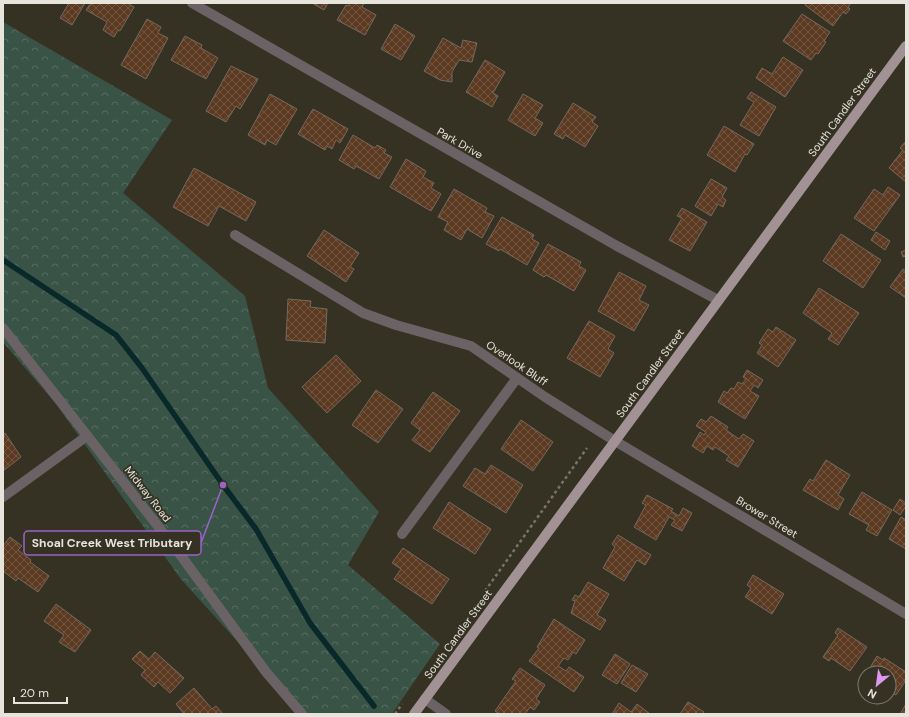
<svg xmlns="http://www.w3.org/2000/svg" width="909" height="717" font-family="'DM Sans',sans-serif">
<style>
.forest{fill:url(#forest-crowns)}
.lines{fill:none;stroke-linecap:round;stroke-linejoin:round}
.stream{stroke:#08282a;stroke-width:5.5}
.building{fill:url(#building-cross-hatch);stroke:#76685d}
.path{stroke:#777468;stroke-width:2.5;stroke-dasharray:3 3;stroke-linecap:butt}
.minor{stroke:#6a6264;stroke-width:10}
.major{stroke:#a29296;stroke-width:10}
.labels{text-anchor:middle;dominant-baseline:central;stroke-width:3.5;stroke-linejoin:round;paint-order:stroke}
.street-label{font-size:11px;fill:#e7e4dc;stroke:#353224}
.leader{fill:none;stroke:#9b63c8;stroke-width:1.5}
.callout-dot{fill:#9b63c8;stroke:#353224;stroke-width:1.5}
.callout{fill:#353224;stroke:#9b63c8;stroke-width:1.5}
.callout-label{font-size:12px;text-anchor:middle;font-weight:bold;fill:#e7e4dc}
</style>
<defs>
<pattern id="forest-crowns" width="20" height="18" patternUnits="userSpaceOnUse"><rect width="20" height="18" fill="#3a5347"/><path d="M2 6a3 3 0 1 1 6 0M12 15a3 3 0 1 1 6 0" fill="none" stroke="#566c61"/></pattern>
<pattern id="building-cross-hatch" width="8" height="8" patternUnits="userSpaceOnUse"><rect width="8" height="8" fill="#5b3a21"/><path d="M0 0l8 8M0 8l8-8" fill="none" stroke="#735641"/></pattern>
</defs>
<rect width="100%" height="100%" fill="#353224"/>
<!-- forest -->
<polygon class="forest" points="3,22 172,120 123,193 245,296 268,388 379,512 348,565 440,644 392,714 303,714 180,578 56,404 3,342"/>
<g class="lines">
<!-- stream -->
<polyline class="stream" points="3,260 116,335 142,368 223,485 256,529 310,623 374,706"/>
</g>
<!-- building -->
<g class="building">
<polygon points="69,3 85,3 72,25 60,18"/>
<polygon points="91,3 127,3 134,7 120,31 118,30 114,37 103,30 107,22 86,10"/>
<polygon points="312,3 328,3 324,10"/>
<polygon points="350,3 364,3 362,7 376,15 365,35 337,20 346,5 348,6"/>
<polygon points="806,3 851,3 848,7 850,9 846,14 843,12 833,26 805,5"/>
<polygon points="802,14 830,32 824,41 826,42 818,54 816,53 811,60 783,41"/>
<polygon points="147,19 161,27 158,33 168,38 146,79 121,65"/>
<polygon points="395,24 415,36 401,60 381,49"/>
<polygon points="185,36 202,45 201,48 218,58 206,79 171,60"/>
<polygon points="443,38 461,48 463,40 477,43 472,62 459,60 452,72 452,82 440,80 424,71"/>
<polygon points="783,57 803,70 785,97 756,78 762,68 772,74"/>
<polygon points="485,60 505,72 493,93 498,96 492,107 466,92"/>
<polygon points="231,66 258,79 240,109 236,106 226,122 206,111"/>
<polygon points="751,92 776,107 759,136 740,125 754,102 747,98"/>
<polygon points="270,94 297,109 276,145 267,140 265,145 248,135"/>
<polygon points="523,94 543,105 535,118 543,123 535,136 508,120"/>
<polygon points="573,103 596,117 592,122 598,126 585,147 565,135 563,139 554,134"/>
<polygon points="313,109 348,129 340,143 336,140 332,149 327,146 325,150 298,134"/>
<polygon points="724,126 754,144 747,155 745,154 735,172 707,155"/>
<polygon points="353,135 375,148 377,145 386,150 384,153 392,157 379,179 356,166 354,169 339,160"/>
<polygon points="906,141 906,182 889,168 903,150 900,148"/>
<polygon points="406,159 426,171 423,177 434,183 431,188 441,194 431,211 390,187"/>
<polygon points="194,168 256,202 246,221 219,206 208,226 173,207"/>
<polygon points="711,179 727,188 722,197 726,200 723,207 718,204 711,216 695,206"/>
<polygon points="888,187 900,195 874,231 854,218 874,189 883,195"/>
<polygon points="454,189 487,208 485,212 494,216 482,238 467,229 461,240 444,230 448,222 438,217"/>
<polygon points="682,208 707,222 690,251 669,240 682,218 677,216"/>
<polygon points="502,217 534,235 532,239 539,243 527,265 500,249 499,251 486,244"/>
<polygon points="324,230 359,253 350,267 354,269 346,282 307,256"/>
<polygon points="876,232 890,241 885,250 871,240"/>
<polygon points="841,234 881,260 863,288 823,261"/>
<polygon points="548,244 581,262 579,266 586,270 574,291 546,275 544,277 533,270"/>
<polygon points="906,250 906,256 903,257 901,252"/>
<polygon points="903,269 906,271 906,298 890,287"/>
<polygon points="619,272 646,286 639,300 649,305 634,331 598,311"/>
<polygon points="819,288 859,313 838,345 828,339 832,333 803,313"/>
<polygon points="288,299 311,301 310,307 327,309 325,343 286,340"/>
<polygon points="589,321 615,336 608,349 614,353 600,377 567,358"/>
<polygon points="776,327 796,340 778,367 757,353 762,345 759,343 768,329 773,332"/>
<polygon points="336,355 361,381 327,413 302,387"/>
<polygon points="747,370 763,380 758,388 754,385 750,391 759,396 745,419 718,402 724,391 727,393 731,388 734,389 738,382 742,384 746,379 743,377"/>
<polygon points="376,390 403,409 378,443 352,425"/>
<polygon points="433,392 460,411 430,452 412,440 420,430 411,423"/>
<polygon points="711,416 728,427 726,430 739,439 743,434 754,441 738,467 726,460 729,456 715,447 713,450 707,446 703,453 692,446 700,432 704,435 706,432 696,426 701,419 706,422"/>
<polygon points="521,420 553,442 533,471 501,449"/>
<polygon points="5,433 21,457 3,471 3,435"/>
<polygon points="826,460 850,475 838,495 844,499 838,510 803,490 810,479 813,481"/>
<polygon points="491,465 523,485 506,513 463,486 475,468 485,474"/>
<polygon points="862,492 892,510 877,536 866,530 869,525 849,514"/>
<polygon points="647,495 673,509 671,511 679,516 683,508 692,513 682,531 671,525 675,520 669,517 656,540 634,527 646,505 642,503"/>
<polygon points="900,499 906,503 906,506 900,515 893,510"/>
<polygon points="449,502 491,529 475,554 433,528"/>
<polygon points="901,517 906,520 906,549 889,539"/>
<polygon points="618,535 651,555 645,565 637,560 624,581 603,568 615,547 612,544"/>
<polygon points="10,537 22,546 18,550 31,560 30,562 49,576 38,592 18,578 16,581 3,571 3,546"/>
<polygon points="403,548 449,579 432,604 394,579 401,569 392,563"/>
<polygon points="753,575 784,594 772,614 745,597 751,588 747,585"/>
<polygon points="588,582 609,594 597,615 606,620 600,630 571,613 575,601 572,600 575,595 579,597"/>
<polygon points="56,604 91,630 75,652 59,642 64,635 44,621"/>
<polygon points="554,619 585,640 576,654 573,652 568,660 564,658 558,666 566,671 569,667 584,677 574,692 529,661 539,648 537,647"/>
<polygon points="838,628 867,647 850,671 831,658 829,661 823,657 838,635 835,633"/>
<polygon points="140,651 149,659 155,652 184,678 170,693 158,682 154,687 141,675 145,670 132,659"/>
<polygon points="615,654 630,664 617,684 602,675"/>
<polygon points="877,656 883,660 884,658 906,672 906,680 896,695 889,691 889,673 867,673"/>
<polygon points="632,665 648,674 636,692 621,683"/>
<polygon points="520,668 545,685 536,699 540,702 534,710 530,707 525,714 500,714 495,711 516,681 512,679"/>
<polygon points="194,688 212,709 216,706 223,714 184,714 176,704"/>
<polygon points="688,702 704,712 702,714 680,714"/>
<polygon points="619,703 631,712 637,704 650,714 612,714"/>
<polygon points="906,704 906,714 900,714"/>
</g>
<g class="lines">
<!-- path -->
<g class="path">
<polyline points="485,591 587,448"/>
<polyline points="395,714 402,704"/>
</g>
<!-- minor -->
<g class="minor">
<polyline points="192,3 617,246 718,300"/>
<polyline points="235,235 363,313 396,325 471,346 545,397 615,441 906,614"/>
<polyline points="3,328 179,553 266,672 302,714"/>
<polyline points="3,497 87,436"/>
<polyline points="402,534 517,378"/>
<polyline points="425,699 446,714"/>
</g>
<!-- major -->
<polyline class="major" points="414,714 906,46"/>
</g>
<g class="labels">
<!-- street labels -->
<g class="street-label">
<text transform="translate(842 112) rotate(-54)">South Candler Street</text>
<text transform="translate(460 143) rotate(30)">Park Drive</text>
<text transform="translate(517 363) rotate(34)">Overlook Bluff</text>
<text transform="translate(650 373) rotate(-54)">South Candler Street</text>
<text transform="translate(148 494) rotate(52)">Midway Road</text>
<text transform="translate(767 517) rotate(31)">Brower Street</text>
<text transform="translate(458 634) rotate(-54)">South Candler Street</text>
</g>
</g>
<!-- callouts -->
<path class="leader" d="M223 485L201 543"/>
<circle class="callout-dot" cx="223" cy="485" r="4"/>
<rect class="callout" x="24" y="531" width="177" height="24" rx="4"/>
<g class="callout-label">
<text x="112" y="547">Shoal Creek West Tributary</text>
</g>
<!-- border -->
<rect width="909" height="717" fill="none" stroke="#e7e4dc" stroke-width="8"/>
<!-- north arrow -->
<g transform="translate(877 685) rotate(209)"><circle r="19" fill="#353224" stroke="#7c796e"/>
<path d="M0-3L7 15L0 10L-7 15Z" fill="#df98f1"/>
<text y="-6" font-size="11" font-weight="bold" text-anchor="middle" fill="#e7e4dc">N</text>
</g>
<!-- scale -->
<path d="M14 697v6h53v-6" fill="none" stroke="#e7e4dc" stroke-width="2"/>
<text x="20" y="697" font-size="12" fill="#e7e4dc" stroke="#353224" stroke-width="3" paint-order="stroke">20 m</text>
</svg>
